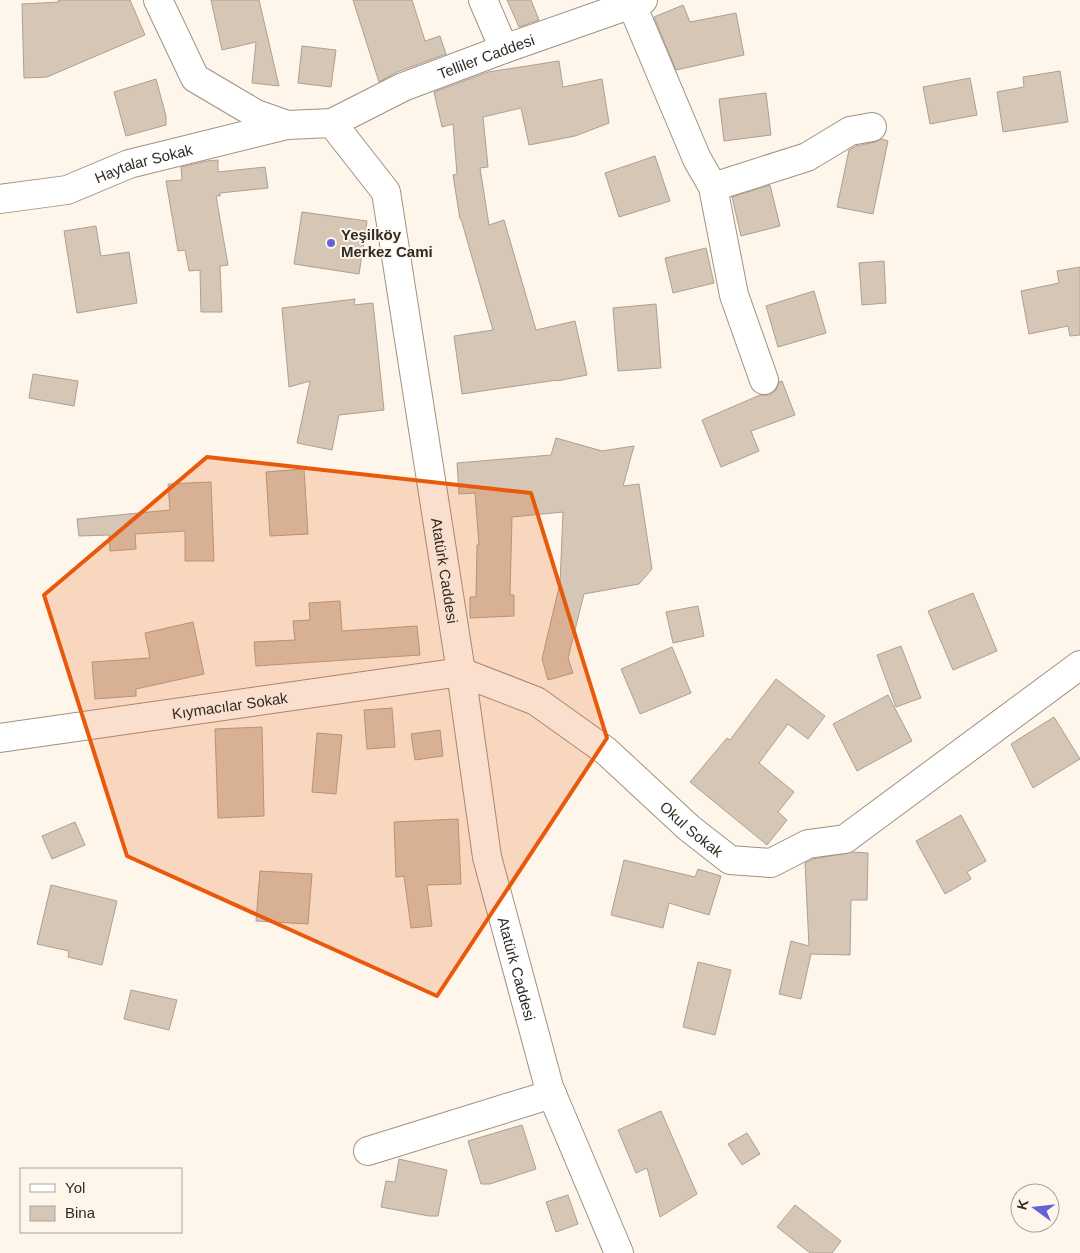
<svg xmlns="http://www.w3.org/2000/svg" width="1080" height="1253" font-family="Helvetica,sans-serif">
<style>
.building{fill:#d5c6b6;stroke:#aea091}
.lines{fill:none;stroke-linecap:round;stroke-linejoin:round}
.minor-casing{stroke:#9f9182;stroke-width:30}
.minor{stroke:#fff;stroke-width:28}
.marked{fill:#e8590c;fill-opacity:0.2;stroke:#e8590c;stroke-width:4;stroke-linejoin:round}
.poi-dot{fill:#6561da;stroke:#fef5eb;stroke-width:2}
.labels{text-anchor:middle;dominant-baseline:central;stroke-width:4;stroke-linejoin:round;paint-order:stroke}
.street-label{font-size:15px;fill:#302b24;stroke:#fef5eb}
.poi-label{font-size:15px;font-weight:bold;fill:#302b24;stroke:#fef5eb;text-anchor:start}
</style>
<rect width="100%" height="100%" fill="#fef5eb"/>
<!-- building -->
<g class="building">
<polygon points="58,0 130,0 145,35 47,77 24,78 22,4 59,2"/>
<polygon points="211,0 259,0 279,86 252,83 256,42 222,50"/>
<polygon points="353,0 412,0 425,41 440,36 446,54 397,72 379,82"/>
<polygon points="507,0 531,0 539,20 519,27"/>
<polygon points="683,5 690,22 736,13 744,55 676,70 654,17"/>
<polygon points="302,46 336,50 331,87 298,83"/>
<polygon points="559,61 563,87 602,79 609,123 575,136 529,145 521,108 483,117 488,167 480,168 489,225 504,220 536,330 575,321 587,375 557,381 557,380 462,394 454,336 493,330 461,219 460,219 453,175 457,174 453,124 442,127 434,92 488,72"/>
<polygon points="1060,71 1068,122 1003,132 997,92 1024,87 1023,77"/>
<polygon points="970,78 977,115 930,124 923,87"/>
<polygon points="156,79 166,116 166,125 126,136 114,92"/>
<polygon points="766,93 771,135 724,141 719,99"/>
<polygon points="882,139 888,141 873,214 837,207 849,150 856,146 875,142"/>
<polygon points="655,156 670,201 619,217 605,173"/>
<polygon points="218,160 218,172 265,167 268,188 220,193 220,196 216,196 228,265 220,266 222,312 201,312 200,270 189,271 185,250 178,251 166,181 182,180 181,167 207,161"/>
<polygon points="770,185 780,226 741,236 732,197"/>
<polygon points="302,212 367,221 359,274 294,264"/>
<polygon points="96,226 101,256 129,252 137,303 77,313 64,231"/>
<polygon points="706,248 714,283 673,293 665,258"/>
<polygon points="884,261 886,303 862,305 859,263"/>
<polygon points="1080,267 1080,335 1070,336 1068,326 1029,334 1021,291 1059,283 1057,271"/>
<polygon points="814,291 826,333 778,347 766,306"/>
<polygon points="355,299 354,305 373,303 384,410 339,415 332,450 297,443 310,381 289,387 282,308"/>
<polygon points="656,304 661,368 618,371 613,308"/>
<polygon points="33,374 78,381 74,406 29,398"/>
<polygon points="782,381 795,415 751,431 759,451 721,467 702,420 760,395 770,395 776,390 779,382"/>
<polygon points="556,438 602,451 634,446 623,486 639,484 652,569 639,584 584,594 568,658 573,673 548,680 542,659 560,583 563,512 512,517 510,595 514,595 514,616 470,618 470,597 476,597 477,545 479,545 475,493 459,494 457,463 551,455"/>
<polygon points="304,469 308,534 270,536 266,472"/>
<polygon points="211,482 214,561 185,561 185,531 135,534 136,549 110,551 109,535 79,536 77,519 170,510 168,484"/>
<polygon points="973,593 997,651 953,670 928,611"/>
<polygon points="340,601 342,631 417,626 420,655 256,666 254,642 295,640 293,621 310,620 309,603"/>
<polygon points="698,606 704,636 673,643 666,612"/>
<polygon points="193,622 204,674 136,689 136,696 95,699 92,662 150,658 145,633"/>
<polygon points="901,646 921,698 896,707 877,655"/>
<polygon points="672,647 691,693 640,714 621,669"/>
<polygon points="776,679 825,716 808,739 788,724 759,763 794,792 778,812 787,820 767,845 690,782 727,738 730,740"/>
<polygon points="888,695 912,741 857,771 833,724"/>
<polygon points="392,708 395,747 367,749 364,710"/>
<polygon points="1054,717 1080,759 1033,788 1011,744"/>
<polygon points="262,727 264,816 218,818 215,729"/>
<polygon points="440,730 443,756 415,760 411,734"/>
<polygon points="317,733 342,735 336,794 312,792"/>
<polygon points="961,815 986,861 967,872 971,879 945,894 916,841"/>
<polygon points="458,819 461,884 427,885 432,926 411,928 404,876 396,877 394,822"/>
<polygon points="75,822 85,845 52,859 42,836"/>
<polygon points="852,852 868,853 867,900 851,900 850,955 811,954 801,999 779,994 791,941 809,946 805,863 813,859"/>
<polygon points="624,860 695,877 698,869 721,876 709,915 669,903 663,928 611,915"/>
<polygon points="260,871 312,874 308,924 256,921"/>
<polygon points="51,885 117,901 102,965 68,957 69,951 37,944"/>
<polygon points="698,962 731,970 715,1035 683,1027"/>
<polygon points="131,990 177,1000 169,1030 124,1019"/>
<polygon points="661,1111 697,1194 660,1217 647,1168 636,1173 618,1130"/>
<polygon points="522,1125 536,1169 490,1184 481,1184 468,1141"/>
<polygon points="747,1133 760,1154 742,1165 728,1144"/>
<polygon points="399,1159 447,1170 438,1216 429,1216 381,1207 386,1181 395,1182"/>
<polygon points="568,1195 578,1224 556,1232 546,1202"/>
<polygon points="795,1205 841,1241 832,1253 810,1253 777,1227"/>
</g>
<g class="lines">
<!-- minor casing -->
<g class="minor-casing">
<g id="minor">
<path id="s1" d="M 158,0 L 195,78 L 256,114 L 287,125 L 332,123 L 386,192 L 461,672 L 487,857 L 549,1087 L 619,1253"/>
<polyline points="483,0 504,49"/>
<polyline points="632,5 697,159 713,187 734,295 764,380"/>
<path id="s2" d="M 332,123 L 403,87 L 504,49 L 643,0"/>
<polyline points="713,187 807,157 850,131 872,127"/>
<path id="s3" d="M 0,199 L 67,190 L 129,164 L 287,125"/>
<path id="s4" d="M 0,738 L 461,672 L 536,701 L 606,751 L 689,828 L 730,860 L 771,863 L 808,844 L 845,839 L 1080,665"/>
<polyline points="368,1151 552,1094"/>
</g>
</g>
<!-- minor -->
<use href="#minor" class="minor"/>
</g>
<!-- marked area -->
<path class="marked" d="M 207,457 L 531,493 L 607,738 L 437,996 L 127,856 L 44,595 Z"/>
<!-- markers -->
<circle class="poi-dot" cx="331" cy="243" r="5"/>
<g class="labels">
<!-- street labels -->
<g class="street-label">
<text stroke="none"><textPath href="#s2" startOffset="168">Telliler Caddesi</textPath></text>
<text stroke="none"><textPath href="#s3" startOffset="149">Haytalar Sokak</textPath></text>
<text stroke="none"><textPath href="#s1" startOffset="706">Atatürk Caddesi</textPath></text>
<text stroke="none"><textPath href="#s4" startOffset="232">Kıymacılar Sokak</textPath></text>
<text stroke="none"><textPath href="#s4" startOffset="748">Okul Sokak</textPath></text>
<text stroke="none"><textPath href="#s1" startOffset="1111">Atatürk Caddesi</textPath></text>
</g>
<!-- poi labels -->
<g class="poi-label">
<text x="341" y="234">Yeşilköy<tspan x="341" dy="17">Merkez Cami</tspan></text>
</g>
</g>
<!-- legend -->
<rect x="20" y="1168" width="162" height="65" fill="#fef5eb" stroke="#aca49b"/>
<rect x="30" y="1184" width="25" height="8" fill="#ffffff" stroke="#aca49b"/>
<text x="65" y="1193" font-size="15" fill="#302b24">Yol</text>
<rect x="30" y="1206" width="25" height="15" fill="#d5c6b6" stroke="#aca49b"/>
<text x="65" y="1218" font-size="15" fill="#302b24">Bina</text>
<!-- north arrow -->
<g transform="translate(1035 1208) rotate(285)"><circle r="24" fill="#fef5eb" stroke="#aca49b"/>
<path d="M0-4L9 19L0 12L-9 19Z" fill="#6561da"/>
<text y="-8" font-size="14" font-weight="bold" text-anchor="middle" fill="#302b24">K</text>
</g>
</svg>
